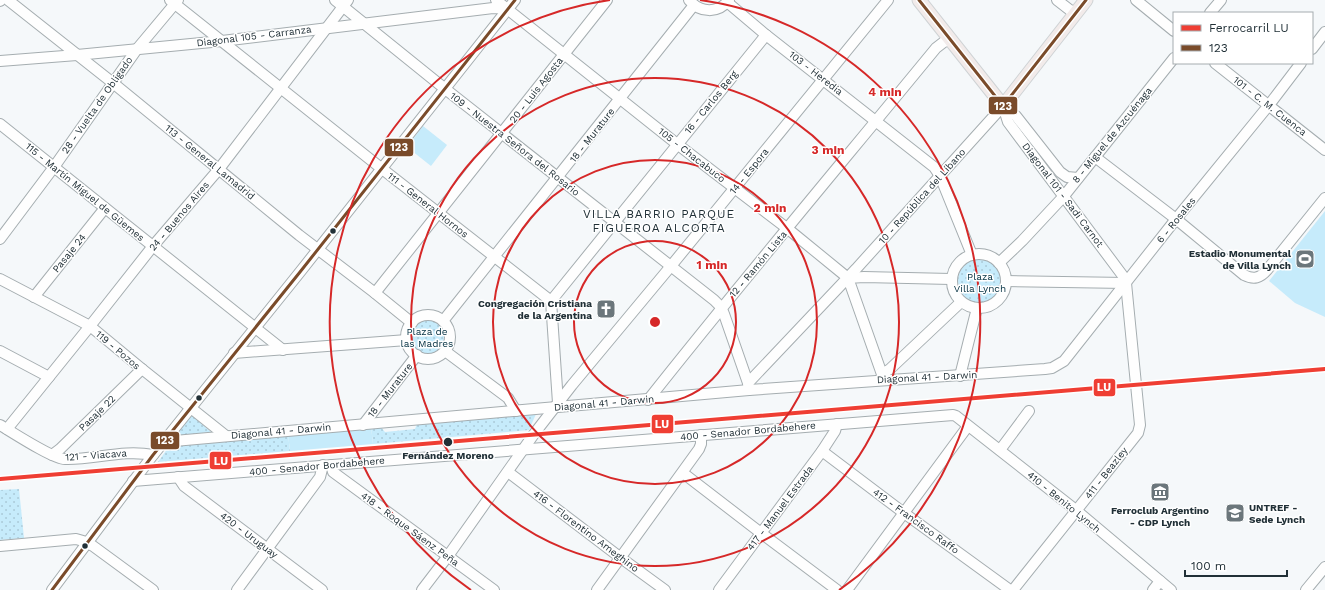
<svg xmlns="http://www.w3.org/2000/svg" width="1325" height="590" font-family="'Work Sans',sans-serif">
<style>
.grass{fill:url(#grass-dots)}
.garden{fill:#c6ebfb}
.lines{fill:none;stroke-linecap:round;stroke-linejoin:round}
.minor-casing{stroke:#a5adb0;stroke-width:12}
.major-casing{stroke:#cfd3d5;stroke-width:15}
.minor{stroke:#fefefe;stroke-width:10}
.major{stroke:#f2ebea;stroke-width:13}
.bus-1-casing{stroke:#fff;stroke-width:6}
.bus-1{stroke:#7a4b2a;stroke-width:3}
.rail-1-casing{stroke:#fff;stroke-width:7}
.rail-1{stroke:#ef3e33;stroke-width:4}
.ring{fill:none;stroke:#d62828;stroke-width:2}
.bus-dot{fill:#213037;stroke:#fff;stroke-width:1.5}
.labels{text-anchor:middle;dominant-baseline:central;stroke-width:3;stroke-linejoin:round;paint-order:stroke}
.street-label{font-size:10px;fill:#213037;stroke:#fff}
.poi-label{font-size:10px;font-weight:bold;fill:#213037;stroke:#fff;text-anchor:end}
.park-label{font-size:10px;fill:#002f40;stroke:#fff}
.stop-label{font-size:10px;font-weight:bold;fill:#213037;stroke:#fff}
.quarter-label{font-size:12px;letter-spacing:1px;fill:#213037;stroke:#fff}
.centre{fill:#d62828;stroke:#fff;stroke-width:2}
.ring-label{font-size:12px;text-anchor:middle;font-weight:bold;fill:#d62828;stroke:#fff;stroke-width:3;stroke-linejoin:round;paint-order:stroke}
.line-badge{stroke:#fff;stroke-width:1.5}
.badge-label{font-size:11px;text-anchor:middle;font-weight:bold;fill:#fff}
</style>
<defs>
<pattern id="grass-dots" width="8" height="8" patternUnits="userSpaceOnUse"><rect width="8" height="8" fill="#c6ebfb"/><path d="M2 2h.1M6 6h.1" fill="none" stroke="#aacad8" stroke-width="1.8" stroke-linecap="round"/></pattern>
</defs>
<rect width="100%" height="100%" fill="#f5f8fa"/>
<!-- grass -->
<g class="grass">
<circle cx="980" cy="281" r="22"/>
<circle cx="427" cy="337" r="17"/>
<polygon points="536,414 529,430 373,444 371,426 380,426 385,432 415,429 417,424"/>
<polygon points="191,415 211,432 173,436"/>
<polygon points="288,434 290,451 158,462 170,445"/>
<polygon points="19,489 24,538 0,540 0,490"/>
</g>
<!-- garden -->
<g class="garden">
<polygon points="423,126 447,145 431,166 407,147"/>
<polygon points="1325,211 1325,317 1295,303 1269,281"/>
<polygon points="965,283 982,285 981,297 973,298 964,293"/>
<polygon points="371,426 373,444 290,451 288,434"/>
</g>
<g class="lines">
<!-- minor casing -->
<g class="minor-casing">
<g id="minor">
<polyline points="8,0 113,83 299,235 375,293 412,323"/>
<polyline points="170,0 381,168 551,301 558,403"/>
<polyline points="335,0 444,88 714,300 721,307 724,314 748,383 749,390"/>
<polyline points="496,0 677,144 788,229 848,278 884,380"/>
<path d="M 689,0 C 700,13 718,14 729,0"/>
<polyline points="1057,0 1075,14"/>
<polyline points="1136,0 1174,31"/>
<polyline points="0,1 1,0"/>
<polyline points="727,2 766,35 934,167 940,176 972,255"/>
<polyline points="1210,13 1221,0"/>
<polyline points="1312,49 1325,32"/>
<polyline points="0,61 77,55 222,41 493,8 508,9"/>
<polyline points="1215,63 1325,150"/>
<polyline points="1003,106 1008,122 1123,276 1126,283 1140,425 1138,433 1013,590"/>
<polyline points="1003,106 1016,116 1060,172 1067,177 1078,178"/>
<polyline points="0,124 283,350"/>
<path d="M 1095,157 L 1176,219 L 1244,275 C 1254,280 1260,278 1267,270 L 1325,198"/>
<polyline points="0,239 54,167 137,49 178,0"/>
<circle cx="979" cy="281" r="27"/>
<polyline points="999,263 1022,241 1064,196 1174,58"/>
<polyline points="848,278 864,277 951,279"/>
<polyline points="0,279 90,326 142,369 226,436"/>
<polyline points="1006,281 1126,283"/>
<polyline points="375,293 607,0"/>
<polyline points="34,297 105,208"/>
<polyline points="551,301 766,35"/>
<circle cx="428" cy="337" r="22"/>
<polyline points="443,321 694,5"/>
<polyline points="0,351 49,377"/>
<polyline points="445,351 508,398 516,411"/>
<polyline points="234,353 407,340"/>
<polyline points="882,374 890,369 961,302"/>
<polyline points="960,376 977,308"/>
<polyline points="748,383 856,269 1003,106"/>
<path d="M 648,400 C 742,281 840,165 936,48 L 949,38"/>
<path d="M 0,425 C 12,432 53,459 65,459 C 94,460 123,449 153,455"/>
<polyline points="363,425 417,355"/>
<polyline points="7,429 90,326 153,246 219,169 348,0"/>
<polyline points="163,442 749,390 1045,369 1052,368 1064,361 1176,219 1269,105 1301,63"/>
<polyline points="1000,450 1029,411"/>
<polyline points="822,451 904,513 1010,590"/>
<polyline points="52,455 60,449 142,369"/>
<polyline points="331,465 333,472 494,590"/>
<polyline points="508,472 621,558 665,590"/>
<polyline points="683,473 761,533 837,590"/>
<polyline points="178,477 184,486 322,590"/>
<polyline points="133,481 953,415 956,416 1077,511 1171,590"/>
<polyline points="0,546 76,539 83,541 93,546 153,590"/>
<polyline points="52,590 153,455 300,272 515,0"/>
<polyline points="237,590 320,477 323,465"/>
<polyline points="422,590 448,556 534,434 572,385 671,266 888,0"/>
<polyline points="597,590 699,449 701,444 701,435"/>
<polyline points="719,590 822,451 835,431 837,424"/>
<polyline points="847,590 968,426"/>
<polyline points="1153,590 1160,581"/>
<polyline points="1306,590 1325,567"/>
</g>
</g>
<!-- major casing -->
<g class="major-casing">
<polyline id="major" points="919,0 1003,106 1086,0"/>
</g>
<!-- minor -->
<use href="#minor" class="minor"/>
<!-- major -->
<use href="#major" class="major"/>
<!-- bus-1 casing -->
<g class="bus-1-casing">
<g id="bus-1">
<polyline points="919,0 1003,106 1086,0"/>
<polyline points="52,590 153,455 300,272 515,0"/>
</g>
</g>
<!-- bus-1 -->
<use href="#bus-1" class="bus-1"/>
<!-- rail-1 casing -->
<g class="rail-1-casing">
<polyline id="rail-1" points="0,479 1325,369"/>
</g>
<!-- rail-1 -->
<use href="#rail-1" class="rail-1"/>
</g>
<!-- distance rings -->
<g class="ring">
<circle cx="655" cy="322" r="81"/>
<circle cx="655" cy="322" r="162"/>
<circle cx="655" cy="322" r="244"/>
<path d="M471 590A325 325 0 0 1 610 0M700 0A325 325 0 0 1 839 590"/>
</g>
<!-- icons -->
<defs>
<g id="stadium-square" transform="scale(1)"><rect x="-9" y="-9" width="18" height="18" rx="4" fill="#6b767b" stroke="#fff"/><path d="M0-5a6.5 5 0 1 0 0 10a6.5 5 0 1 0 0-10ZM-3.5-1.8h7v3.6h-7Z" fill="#fff"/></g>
<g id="church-square" transform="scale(1)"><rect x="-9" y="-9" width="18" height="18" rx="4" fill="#6b767b" stroke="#fff"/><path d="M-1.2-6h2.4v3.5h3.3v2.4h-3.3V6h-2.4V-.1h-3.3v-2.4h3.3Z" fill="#fff"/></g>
<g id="museum-square" transform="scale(1)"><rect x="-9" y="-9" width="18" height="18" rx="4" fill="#6b767b" stroke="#fff"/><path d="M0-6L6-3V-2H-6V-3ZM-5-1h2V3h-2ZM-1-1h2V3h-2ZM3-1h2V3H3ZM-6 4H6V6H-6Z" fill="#fff"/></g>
<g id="university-square" transform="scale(1)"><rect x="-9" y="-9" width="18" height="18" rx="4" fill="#6b767b" stroke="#fff"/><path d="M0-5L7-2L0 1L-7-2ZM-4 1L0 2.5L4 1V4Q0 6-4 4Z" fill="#fff"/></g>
</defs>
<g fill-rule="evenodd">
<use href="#stadium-square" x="1305" y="259"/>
<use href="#church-square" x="606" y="309"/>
<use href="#museum-square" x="1160" y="492"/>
<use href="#university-square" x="1235" y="513"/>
</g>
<!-- markers -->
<g class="bus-dot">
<circle cx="333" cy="231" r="3.5"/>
<circle cx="199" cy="398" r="3.5"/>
<circle cx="448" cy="442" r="5"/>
<circle cx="85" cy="546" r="3.5"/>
</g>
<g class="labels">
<!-- street labels -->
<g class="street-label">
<text transform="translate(254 36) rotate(-7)">Diagonal 105 - Carranza</text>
<text transform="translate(816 73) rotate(38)">103 - Heredia</text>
<text transform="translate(536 90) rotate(-52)">20 - Luis Agosta</text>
<text transform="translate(711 102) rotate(-51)">16 - Carlos Berg</text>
<text transform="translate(97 105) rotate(-55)">28 - Vuelta de Obligado</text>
<text transform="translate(1270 106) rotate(38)">101 - C. M. Cuenca</text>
<text transform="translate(592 135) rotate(-52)">18 - Murature</text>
<text transform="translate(1112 135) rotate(-51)">8 - Miguel de Azcuénaga</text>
<text transform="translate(515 144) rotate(38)">109 - Nuestra Señora del Rosario</text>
<text transform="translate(692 155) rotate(38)">105 - Chacabuco</text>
<text transform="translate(210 162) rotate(39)">113 - General Lamadrid</text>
<text transform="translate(749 171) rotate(-51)">14 - Espora</text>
<text transform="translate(85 192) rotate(39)">115 - Martín Miguel de Güemes</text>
<text transform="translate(1063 195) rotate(53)">Diagonal 101 - Sadi Carnot</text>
<text transform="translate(922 196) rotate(-48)">10 - República del Líbano</text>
<text transform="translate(428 205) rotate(38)">111 - General Hornos</text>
<text transform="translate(179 216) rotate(-50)">24 - Buenos Aires</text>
<text transform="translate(1176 220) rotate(-51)">6 - Rosales</text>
<text transform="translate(69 253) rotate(-51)">Pasaje 24</text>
<text transform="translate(758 264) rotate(-50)">12 - Ramón Lista</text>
<text transform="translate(118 350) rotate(40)">119 - Pozos</text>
<text transform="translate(927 377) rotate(-3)">Diagonal 41 - Darwin</text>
<text transform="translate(390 390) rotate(-52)">18 - Murature</text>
<text transform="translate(604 403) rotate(-5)">Diagonal 41 - Darwin</text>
<text transform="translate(97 413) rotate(-44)">Pasaje 22</text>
<text transform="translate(281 431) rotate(-5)">Diagonal 41 - Darwin</text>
<text transform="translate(748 431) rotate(-5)">400 - Senador Bordabehere</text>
<text transform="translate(96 455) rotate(-4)">121 - Viacava</text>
<text transform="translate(317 466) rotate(-5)">400 - Senador Bordabehere</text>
<text transform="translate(1106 473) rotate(-52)">411 - Beazley</text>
<text transform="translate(1064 502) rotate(39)">410 - Benito Lynch</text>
<text transform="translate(780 508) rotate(-53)">417 - Manuel Estrada</text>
<text transform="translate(916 521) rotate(36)">412 - Francisco Raffo</text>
<text transform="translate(410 529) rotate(36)">418 - Roque Sáenz Peña</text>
<text transform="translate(586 531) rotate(37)">416 - Florentino Ameghino</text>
<text transform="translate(249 535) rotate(37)">420 - Uruguay</text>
</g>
<!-- poi labels -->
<g class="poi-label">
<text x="1291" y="253">Estadio Monumental<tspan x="1291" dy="12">de Villa Lynch</tspan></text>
<text x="592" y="303">Congregación Cristiana<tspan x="592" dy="12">de la Argentina</tspan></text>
<text x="1249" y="507" text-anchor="start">UNTREF -<tspan x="1249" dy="12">Sede Lynch</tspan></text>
<text x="1160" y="510" text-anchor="middle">Ferroclub Argentino<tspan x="1160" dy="12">- CDP Lynch</tspan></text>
</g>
<!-- park labels -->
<g class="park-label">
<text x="980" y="276">Plaza<tspan x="980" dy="12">Villa Lynch</tspan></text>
<text x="427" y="331">Plaza de<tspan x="427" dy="12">las Madres</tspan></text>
</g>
<!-- stop labels -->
<g class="stop-label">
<text x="448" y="455">Fernández Moreno</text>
</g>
<!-- quarter labels -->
<g class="quarter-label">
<text x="659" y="214">VILLA BARRIO PARQUE<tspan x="659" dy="14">FIGUEROA ALCORTA</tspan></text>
</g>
</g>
<circle cx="655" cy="322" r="6" class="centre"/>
<g class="ring-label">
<text x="885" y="96">4 min</text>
<text x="828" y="154">3 min</text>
<text x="770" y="212">2 min</text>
<text x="712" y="269">1 min</text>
</g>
<g class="line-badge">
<rect x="988" y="96" width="30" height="19" rx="4" fill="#7a4b2a"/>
<rect x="384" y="138" width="30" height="19" rx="4" fill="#7a4b2a"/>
<rect x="1093" y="378" width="23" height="19" rx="4" fill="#ef3e33"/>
<rect x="651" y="414" width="23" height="20" rx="4" fill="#ef3e33"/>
<rect x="150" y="431" width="30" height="19" rx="4" fill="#7a4b2a"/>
<rect x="209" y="451" width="23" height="19" rx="4" fill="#ef3e33"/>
</g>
<g class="badge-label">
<text x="1003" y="110">123</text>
<text x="399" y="151">123</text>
<text x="1104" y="391">LU</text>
<text x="662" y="428">LU</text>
<text x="165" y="444">123</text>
<text x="221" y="465">LU</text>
</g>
<!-- legend -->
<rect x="1173" y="12" width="140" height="52" fill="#ffffff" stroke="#a6acaf"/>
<rect x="1181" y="25" width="20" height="6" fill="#ef3e33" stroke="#a6acaf"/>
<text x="1209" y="32" font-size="12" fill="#213037">Ferrocarril LU</text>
<rect x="1181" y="45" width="20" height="6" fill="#7a4b2a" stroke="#a6acaf"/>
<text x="1209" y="52" font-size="12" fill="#213037">123</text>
<!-- scale -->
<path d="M1185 570v6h102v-6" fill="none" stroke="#213037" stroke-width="2"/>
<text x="1191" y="570" font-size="12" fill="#213037" stroke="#ffffff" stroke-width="3" paint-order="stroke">100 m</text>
</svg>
